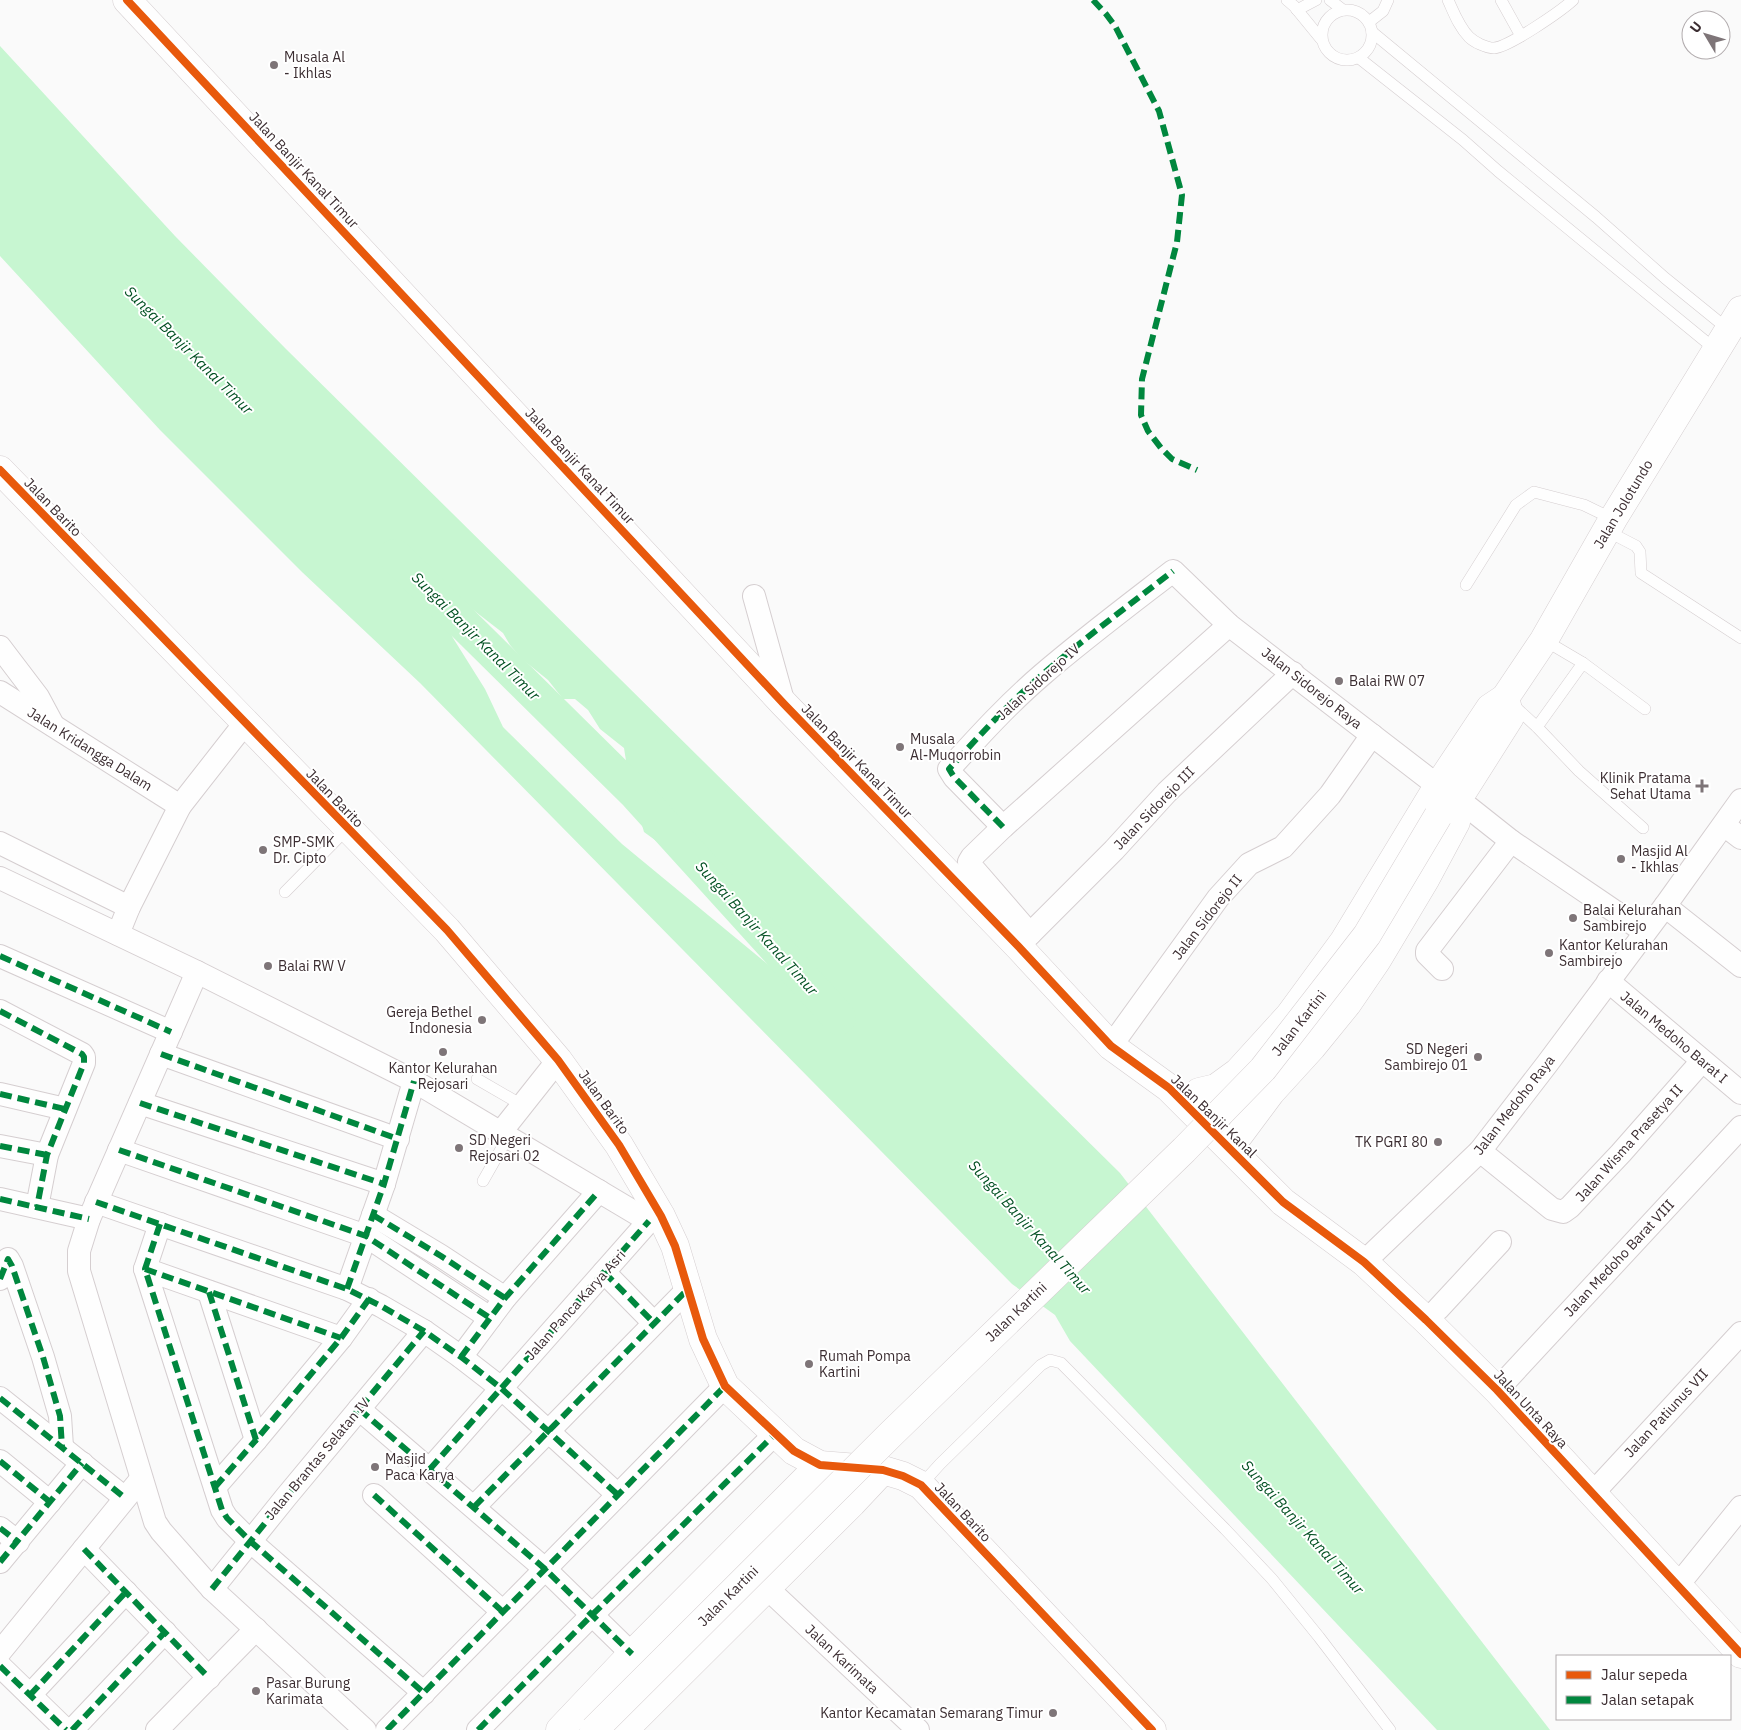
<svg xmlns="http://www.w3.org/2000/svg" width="1741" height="1730" font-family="'IBM Plex Sans',sans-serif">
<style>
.water{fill:#c7f6d1;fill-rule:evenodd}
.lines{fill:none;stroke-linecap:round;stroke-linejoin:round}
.river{stroke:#c7f6d1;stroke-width:34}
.service-casing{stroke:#d5ced0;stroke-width:12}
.minor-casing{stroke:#d5ced0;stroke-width:24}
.tertiary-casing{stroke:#d5ced0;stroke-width:29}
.secondary-casing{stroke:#d5ced0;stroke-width:29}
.service{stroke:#fefefe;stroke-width:11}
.minor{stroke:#fefefe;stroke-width:22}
.tertiary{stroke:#fefefe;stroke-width:28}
.secondary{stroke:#fefefe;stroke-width:28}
.secondary-bridge-casing{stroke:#d5ced0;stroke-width:29;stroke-linecap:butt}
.secondary-bridge{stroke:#fefefe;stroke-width:28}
.quiet{stroke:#00873e;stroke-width:6;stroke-dasharray:12 6;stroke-linecap:butt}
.cycleway-casing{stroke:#fff;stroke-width:11}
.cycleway{stroke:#e8590c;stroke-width:8}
.poi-dot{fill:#7e7578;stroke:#fff;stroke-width:2}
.labels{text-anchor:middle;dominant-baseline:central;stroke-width:4;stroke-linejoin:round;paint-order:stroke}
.poi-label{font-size:14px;fill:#3c2e32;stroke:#fff;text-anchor:start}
.street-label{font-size:14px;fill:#3c2e32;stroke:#fff}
.water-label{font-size:15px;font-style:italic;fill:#025022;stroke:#fff}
</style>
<rect width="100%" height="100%" fill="#fafafa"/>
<!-- water -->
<path class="water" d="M 0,46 L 175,236 L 286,349 L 1120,1173 L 1550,1730 L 1437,1730 L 1070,1341 L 1055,1315 L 1012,1284 L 420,683 L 302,572 L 160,430 L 0,256 ZM 411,558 L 434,579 L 446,585 L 472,609 L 503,633 L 510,645 L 522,659 L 548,680 L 563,699 L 575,699 L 588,710 L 600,729 L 624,748 L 629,780 L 644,832 L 670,851 L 721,879 L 734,891 L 747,926 L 768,949 L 807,974 L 811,1000 L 622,844 L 503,727 L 485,689 L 453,638 L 435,600 L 419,577 L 400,561 Z"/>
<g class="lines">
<!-- river -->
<polyline class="river" points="395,556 636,794 839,1018"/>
<!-- service casing -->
<g class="service-casing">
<g id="service">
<polyline points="1287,0 1294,6 1321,39"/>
<polyline points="1330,0 1343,10"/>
<path d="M 1448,0 C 1454,13 1459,27 1469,37 C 1474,42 1486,48 1494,48 C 1509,47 1561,11 1573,0"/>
<polyline points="1501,0 1521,36"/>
<circle cx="1347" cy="35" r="25"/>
<polyline points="1297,10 1316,0"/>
<polyline points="1369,22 1383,11 1388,0"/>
<polyline points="1372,32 1596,217 1665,278 1729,330"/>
<polyline points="1359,58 1463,140 1498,171 1716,350"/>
<polyline points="1607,531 1636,546 1640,552 1641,573 1741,638"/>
<polyline points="1466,585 1516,505 1534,492 1584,505 1613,519"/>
<polyline points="1544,640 1583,663"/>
<polyline points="1512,704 1537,727 1579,771 1643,828"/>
<polyline points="1537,727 1583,663 1645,709"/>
<polyline points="285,892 347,829"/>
<polyline points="477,1079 522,1105"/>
<polyline points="483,1181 508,1137"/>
<polyline points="921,1485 940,1464 1041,1365 1050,1360 1061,1363 1225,1529 1272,1579 1319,1637 1390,1730"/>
</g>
</g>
<!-- minor casing -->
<g class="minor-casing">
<g id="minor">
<polyline points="754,596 784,704"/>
<polyline points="0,647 38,697 53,725"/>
<polyline points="0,692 180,806"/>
<polyline points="1724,825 1741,838"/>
<path d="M 1003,827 L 954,777 L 949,769 C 979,736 1009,703 1043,674 C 1085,638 1129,605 1173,571 L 1229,625 L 1438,786 L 1458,799 L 1511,841 L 1645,932"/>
<polyline points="0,843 129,907"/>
<polyline points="0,878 197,972 414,1081 649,1221 661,1216"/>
<polyline points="1665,906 1741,966"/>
<polyline points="118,934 129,907 180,806 245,723"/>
<polyline points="1030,934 972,867 969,862 972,857 1003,827 1229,625"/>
<polyline points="1020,944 1114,850 1167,792 1293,673"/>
<polyline points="0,956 171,1032"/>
<polyline points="1442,969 1427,954 1427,951 1511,841"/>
<polyline points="197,972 89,1219 79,1251 79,1271 155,1522 161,1531 212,1589 365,1730"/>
<polyline points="1608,981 1741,1093"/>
<polyline points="0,1011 82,1054 84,1057 84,1063 47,1155 37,1207"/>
<polyline points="1111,1046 1218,898 1249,864 1283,847 1330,795 1372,735"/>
<polyline points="161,1054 398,1139"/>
<polyline points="0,1094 65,1109"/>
<polyline points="140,1103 384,1184"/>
<polyline points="501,1132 558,1060"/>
<polyline points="0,1146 47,1155"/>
<polyline points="119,1150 366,1236 490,1318"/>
<polyline points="1480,1151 1552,1209 1563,1212 1570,1207 1621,1153 1702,1061"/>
<polyline points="0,1199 89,1219"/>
<polyline points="96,1202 347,1289 381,1306 424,1331 461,1357 501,1388 618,1495"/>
<polyline points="373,1215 441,1256 505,1298"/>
<polyline points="160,1224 145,1269 222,1510 227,1518 250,1541 424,1693"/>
<polyline points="1364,1262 1480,1151 1547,1064 1665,906 1741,800"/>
<polyline points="145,1269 341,1338"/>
<polyline points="604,1272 654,1323"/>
<polyline points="0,1279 8,1259 12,1266 43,1357 60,1416 62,1447"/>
<polyline points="347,1289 384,1184 414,1081"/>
<polyline points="209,1292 256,1440 341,1338 369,1299"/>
<polyline points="1426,1320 1438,1309 1500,1242"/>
<polyline points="461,1357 505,1298 599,1191"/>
<polyline points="1497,1390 1741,1127"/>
<polyline points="0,1398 125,1498"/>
<polyline points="359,1409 545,1569 632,1654"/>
<polyline points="0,1461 50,1502"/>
<polyline points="430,1469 649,1221"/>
<polyline points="215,1487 256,1440"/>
<polyline points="1592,1494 1741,1333"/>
<polyline points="374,1495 503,1612"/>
<polyline points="474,1507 688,1289"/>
<polyline points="0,1528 18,1542"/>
<polyline points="84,1549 209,1678"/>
<polyline points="0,1562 82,1463"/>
<polyline points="1678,1585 1741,1507"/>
<polyline points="767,1588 918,1730"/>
<polyline points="212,1589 286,1497 424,1331"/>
<polyline points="0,1652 141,1479"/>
<polyline points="0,1666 66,1730"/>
<polyline points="30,1695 126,1592"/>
<polyline points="72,1730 165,1632"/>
<polyline points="157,1730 256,1629"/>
<polyline points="387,1730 725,1386"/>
<polyline points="478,1730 592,1615 775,1434"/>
</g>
</g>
<!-- tertiary casing -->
<g class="tertiary-casing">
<g id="tertiary">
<polyline points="127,0 784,704 1018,946 1111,1046 1169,1088 1283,1202 1364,1262 1426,1320 1497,1390 1741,1654"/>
<polyline points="0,470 447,930 558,1060 619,1145 661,1216 675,1246 703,1339 725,1386 794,1451 820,1465 883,1470 903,1476 921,1485 1152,1730"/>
<polyline points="1199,1092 1216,1088 1238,1072 1289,1016 1344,941 1438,786"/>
<polyline points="1239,1135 1271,1092 1312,1047 1347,1004 1377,960 1426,878 1456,822 1458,799"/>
</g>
</g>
<!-- secondary casing -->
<g class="secondary-casing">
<g id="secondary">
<polyline points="1438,816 1438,786 1490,708 1505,698 1544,640 1613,519 1741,310"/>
<polyline points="1438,816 1458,799 1510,717 1505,698"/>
<polyline points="560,1730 632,1654 820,1465"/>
<polyline points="624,1730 852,1503 883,1470"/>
</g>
</g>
<!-- service -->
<use href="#service" class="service"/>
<!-- minor -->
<use href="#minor" class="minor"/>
<!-- tertiary -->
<use href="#tertiary" class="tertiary"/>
<!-- secondary -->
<use href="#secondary" class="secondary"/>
<!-- secondary-bridge casing -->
<g class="secondary-bridge-casing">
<polyline id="secondary-bridge" points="594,1730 890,1435 1184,1150 1263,1069 1367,935 1438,816"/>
</g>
<!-- secondary-bridge -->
<use href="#secondary-bridge" class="secondary-bridge"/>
<!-- quiet -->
<g class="quiet">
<polyline points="1093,0 1106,14 1115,26 1159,111 1182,195 1177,242 1142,379 1141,415 1148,431 1161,448 1172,459 1197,470"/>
<path d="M 1003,827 L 954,777 L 949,769 C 979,736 1009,703 1043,674 C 1085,638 1129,605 1173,571"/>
<polyline points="0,956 171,1032"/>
<polyline points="0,1011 82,1054 84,1057 84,1063 47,1155 37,1207"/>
<polyline points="161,1054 398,1139"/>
<polyline points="0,1094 65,1109"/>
<polyline points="140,1103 384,1184"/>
<polyline points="0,1146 47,1155"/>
<polyline points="119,1150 366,1236 490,1318"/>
<polyline points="0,1199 89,1219"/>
<polyline points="96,1202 347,1289 381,1306 424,1331 461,1357 501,1388 618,1495"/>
<polyline points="373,1215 441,1256 505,1298"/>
<polyline points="160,1224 145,1269 222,1510 227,1518 250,1541 424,1693"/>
<polyline points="145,1269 341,1338"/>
<polyline points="604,1272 654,1323"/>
<polyline points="0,1279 8,1259 12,1266 43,1357 60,1416 62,1447"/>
<polyline points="347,1289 384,1184 414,1081"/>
<polyline points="209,1292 256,1440 341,1338 369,1299"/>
<polyline points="461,1357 505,1298 599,1191"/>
<polyline points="0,1398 125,1498"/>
<polyline points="359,1409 545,1569 632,1654"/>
<polyline points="0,1461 50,1502"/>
<polyline points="430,1469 649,1221"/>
<polyline points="215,1487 256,1440"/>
<polyline points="374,1495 503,1612"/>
<polyline points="474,1507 688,1289"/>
<polyline points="0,1528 18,1542"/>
<polyline points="84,1549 209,1678"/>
<polyline points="0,1562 82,1463"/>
<polyline points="212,1589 286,1497 424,1331"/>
<polyline points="0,1666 66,1730"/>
<polyline points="30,1695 126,1592"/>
<polyline points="72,1730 165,1632"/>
<polyline points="387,1730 725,1386"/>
<polyline points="478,1730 592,1615 775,1434"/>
</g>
<!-- cycleway casing -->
<g class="cycleway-casing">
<g id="cycleway">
<polyline points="127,0 784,704 1018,946 1111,1046 1169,1088 1283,1202 1364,1262 1426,1320 1497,1390 1741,1654"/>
<polyline points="0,470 447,930 558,1060 619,1145 661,1216 675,1246 703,1339 725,1386 794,1451 820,1465 883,1470 903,1476 921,1485 1152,1730"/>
</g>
</g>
<!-- cycleway -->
<use href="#cycleway" class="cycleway"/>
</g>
<!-- markers -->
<g class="poi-dot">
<circle cx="274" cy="65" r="5"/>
<circle cx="1339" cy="681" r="5"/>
<circle cx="900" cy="747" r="5"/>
<path d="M1699.5 778.5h5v5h5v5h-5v5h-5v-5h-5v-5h5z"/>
<circle cx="263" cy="850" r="5"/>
<circle cx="1621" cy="859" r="5"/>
<circle cx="1573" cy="918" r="5"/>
<circle cx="1549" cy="953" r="5"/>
<circle cx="268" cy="966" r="5"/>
<circle cx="482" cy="1020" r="5"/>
<circle cx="443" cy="1052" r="5"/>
<circle cx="1478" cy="1057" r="5"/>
<circle cx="1438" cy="1142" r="5"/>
<circle cx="459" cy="1148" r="5"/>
<circle cx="809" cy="1364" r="5"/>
<circle cx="375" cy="1467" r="5"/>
<circle cx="256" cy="1691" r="5"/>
<circle cx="1053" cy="1713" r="5"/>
</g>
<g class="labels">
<!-- poi labels -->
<g class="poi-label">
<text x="284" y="57">Musala Al<tspan x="284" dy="16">- Ikhlas</tspan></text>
<text x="1349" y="681">Balai RW 07</text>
<text x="910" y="739">Musala<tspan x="910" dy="16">Al-Muqorrobin</tspan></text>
<text x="1691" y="778" text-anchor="end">Klinik Pratama<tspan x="1691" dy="16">Sehat Utama</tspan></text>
<text x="273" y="842">SMP-SMK<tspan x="273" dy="16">Dr. Cipto</tspan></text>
<text x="1631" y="851">Masjid Al<tspan x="1631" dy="16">- Ikhlas</tspan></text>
<text x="1583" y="910">Balai Kelurahan<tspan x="1583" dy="16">Sambirejo</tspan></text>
<text x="1559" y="945">Kantor Kelurahan<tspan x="1559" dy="16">Sambirejo</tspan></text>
<text x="278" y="966">Balai RW V</text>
<text x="472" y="1012" text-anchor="end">Gereja Bethel<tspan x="472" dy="16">Indonesia</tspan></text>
<text x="1468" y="1049" text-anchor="end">SD Negeri<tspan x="1468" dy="16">Sambirejo 01</tspan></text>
<text x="443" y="1068" text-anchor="middle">Kantor Kelurahan<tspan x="443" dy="16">Rejosari</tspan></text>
<text x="469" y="1140">SD Negeri<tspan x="469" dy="16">Rejosari 02</tspan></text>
<text x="1428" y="1142" text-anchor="end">TK PGRI 80</text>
<text x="819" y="1356">Rumah Pompa<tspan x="819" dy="16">Kartini</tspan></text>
<text x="385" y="1459">Masjid<tspan x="385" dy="16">Paca Karya</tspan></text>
<text x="266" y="1683">Pasar Burung<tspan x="266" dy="16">Karimata</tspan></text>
<text x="1043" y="1713" text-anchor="end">Kantor Kecamatan Semarang Timur</text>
</g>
<!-- street labels -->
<g class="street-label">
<text transform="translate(304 170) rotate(47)">Jalan Banjir Kanal Timur</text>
<text transform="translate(580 466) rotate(47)">Jalan Banjir Kanal Timur</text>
<text transform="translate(1623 504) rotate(-59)">Jalan Jolotundo</text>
<text transform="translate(53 507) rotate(46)">Jalan Barito</text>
<text transform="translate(1038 682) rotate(-42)">Jalan Sidorejo IV</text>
<text transform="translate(1312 688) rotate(38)">Jalan Sidorejo Raya</text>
<text transform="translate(90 749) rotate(32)">Jalan Kridangga Dalam</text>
<text transform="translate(857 761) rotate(46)">Jalan Banjir Kanal Timur</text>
<text transform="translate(335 798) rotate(46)">Jalan Barito</text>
<text transform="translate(1154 808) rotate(-46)">Jalan Sidorejo III</text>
<text transform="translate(1207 917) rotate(-52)">Jalan Sidorejo II</text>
<text transform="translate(1299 1023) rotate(-52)">Jalan Kartini</text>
<text transform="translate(1674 1037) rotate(40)">Jalan Medoho Barat I</text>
<text transform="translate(604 1102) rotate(54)">Jalan Barito</text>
<text transform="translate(1514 1105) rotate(-52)">Jalan Medoho Raya</text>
<text transform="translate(1214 1116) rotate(44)">Jalan Banjir Kanal</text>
<text transform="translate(1629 1143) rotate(-48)">Jalan Wisma Prasetya II</text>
<text transform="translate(1619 1258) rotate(-47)">Jalan Medoho Barat VIII</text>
<text transform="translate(575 1305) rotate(-48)">Jalan Panca Karya Asri</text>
<text transform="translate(1016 1312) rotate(-44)">Jalan Kartini</text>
<text transform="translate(1531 1409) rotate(47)">Jalan Unta Raya</text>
<text transform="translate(1666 1413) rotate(-47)">Jalan Patiunus VII</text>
<text transform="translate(317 1459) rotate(-50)">Jalan Brantas Selatan IV</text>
<text transform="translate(963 1512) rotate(47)">Jalan Barito</text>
<text transform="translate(728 1596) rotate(-45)">Jalan Kartini</text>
<text transform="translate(842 1659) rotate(43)">Jalan Karimata</text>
</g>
<!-- water labels -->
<g class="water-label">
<text transform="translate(189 350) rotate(45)">Sungai Banjir Kanal Timur</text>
<text transform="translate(476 636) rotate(45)">Sungai Banjir Kanal Timur</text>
<text transform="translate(757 928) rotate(48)">Sungai Banjir Kanal Timur</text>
<text transform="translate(1030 1227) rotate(48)">Sungai Banjir Kanal Timur</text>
<text transform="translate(1303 1527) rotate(48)">Sungai Banjir Kanal Timur</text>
</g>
</g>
<!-- legend -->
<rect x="1556" y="1655" width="175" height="65" fill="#ffffff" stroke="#b1abad"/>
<rect x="1566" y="1671" width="25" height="8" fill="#e8590c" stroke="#b1abad"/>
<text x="1601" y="1680" font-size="15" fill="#3c2e32">Jalur sepeda</text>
<rect x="1566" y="1696" width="25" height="8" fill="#00873e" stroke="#b1abad"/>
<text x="1601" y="1705" font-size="15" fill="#3c2e32">Jalan setapak</text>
<!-- north arrow -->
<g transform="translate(1706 35) rotate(308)"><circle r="24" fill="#ffffff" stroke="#b1abad"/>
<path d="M0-4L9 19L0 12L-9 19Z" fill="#7e7578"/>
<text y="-8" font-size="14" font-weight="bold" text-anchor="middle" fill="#3c2e32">U</text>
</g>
</svg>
